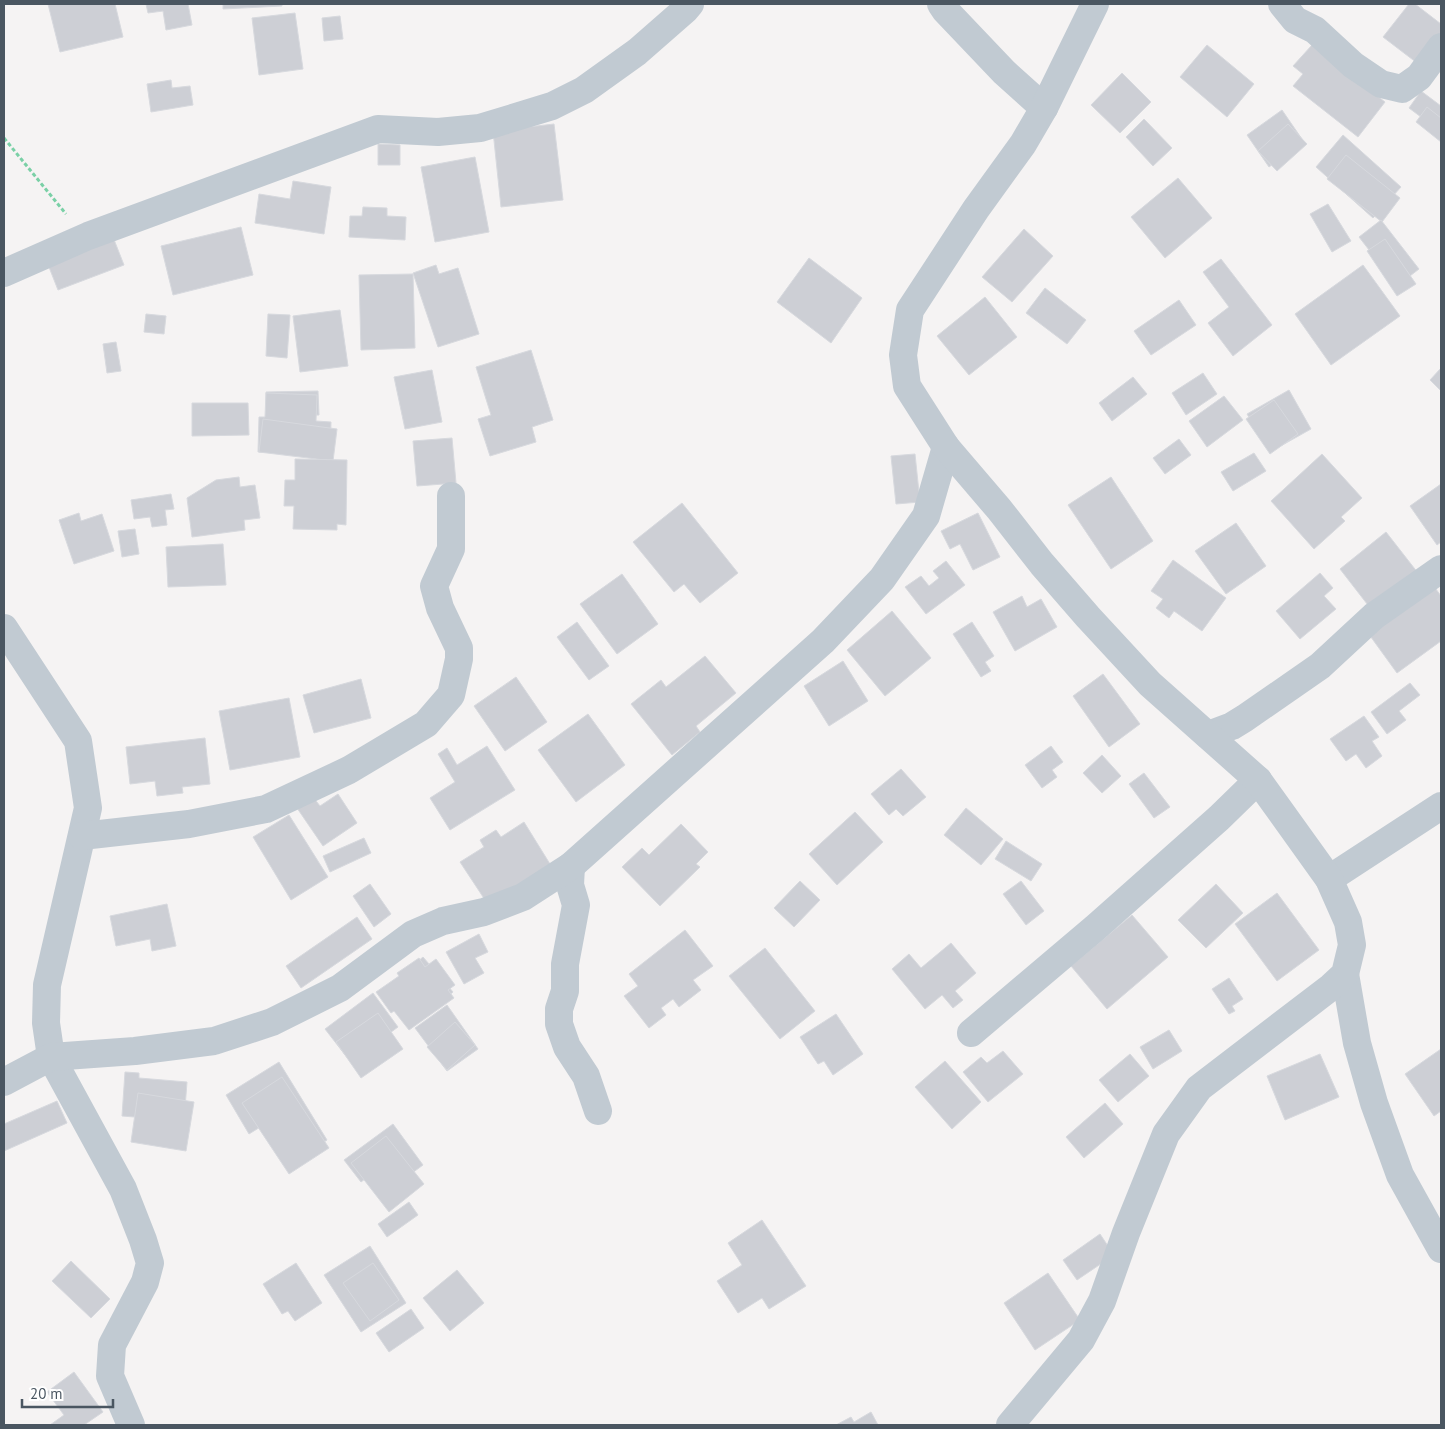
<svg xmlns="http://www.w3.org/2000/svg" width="1445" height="1429" font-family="'PT Sans',sans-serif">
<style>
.building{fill:#cdcfd5;stroke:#d7d9de}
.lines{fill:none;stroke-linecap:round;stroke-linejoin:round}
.path{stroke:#7ad0a6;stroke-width:3;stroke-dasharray:4 2.5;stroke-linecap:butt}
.minor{stroke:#c1cad2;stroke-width:28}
</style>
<rect width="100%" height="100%" fill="#f5f3f3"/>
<!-- building -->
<g class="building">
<polygon points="48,4 115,4 123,37 60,52"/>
<polygon points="146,4 188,4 192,25 166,30 163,11 148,13"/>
<polygon points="223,4 282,4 282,6 223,9"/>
<polygon points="1409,4 1415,4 1441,24 1441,40 1421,66 1383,37"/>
<polygon points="295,13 303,69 259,75 252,18"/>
<polygon points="340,16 343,39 324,41 322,18"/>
<polygon points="1207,45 1254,84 1227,117 1180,77"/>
<polygon points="1312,45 1385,102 1358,137 1293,86 1303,74 1293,66"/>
<polygon points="1122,73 1151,102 1120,133 1091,105"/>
<polygon points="171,80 172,88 190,86 193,105 151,112 147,84"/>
<polygon points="1421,91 1441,106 1441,132 1409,108"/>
<polygon points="1427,107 1441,118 1441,142 1416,122"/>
<polygon points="1282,110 1304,142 1269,167 1247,135"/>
<polygon points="1144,119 1172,148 1153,166 1126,137"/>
<polygon points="554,124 563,200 501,207 493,131"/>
<polygon points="1288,124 1307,144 1277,171 1258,151"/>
<polygon points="1343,135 1401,187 1373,218 1316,167"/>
<polygon points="378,144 400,145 400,165 378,165"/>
<polygon points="1346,155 1400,198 1382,222 1327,179"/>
<polygon points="475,157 489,232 435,242 421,167"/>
<polygon points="1178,178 1212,218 1165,258 1131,217"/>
<polygon points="293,181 331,187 324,234 255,223 259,194 290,199"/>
<polygon points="1328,204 1351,241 1332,252 1310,214"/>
<polygon points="363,207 387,208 387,216 406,217 405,240 349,237 350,216 362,216"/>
<polygon points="1381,220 1419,269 1397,286 1359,237"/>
<polygon points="241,227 253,275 173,295 161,246"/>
<polygon points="1024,229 1053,256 1012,302 982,277"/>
<polygon points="113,237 124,265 58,290 47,262"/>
<polygon points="1385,239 1416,284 1397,296 1367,251"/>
<polygon points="809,258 862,298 831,343 777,302"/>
<polygon points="1221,259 1272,325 1233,356 1208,323 1229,307 1203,272"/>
<polygon points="436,265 439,274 458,268 479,334 438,347 413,273"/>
<polygon points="1363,265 1400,316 1331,365 1295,314"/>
<polygon points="413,274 415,348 361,350 359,275"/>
<polygon points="1045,288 1086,320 1067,344 1026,313"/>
<polygon points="985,297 1017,337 969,375 937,336"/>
<polygon points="1179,300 1196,325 1151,355 1134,331"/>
<polygon points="340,310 348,366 300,372 293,316"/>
<polygon points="146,314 166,316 164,334 144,332"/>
<polygon points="268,314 290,315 287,358 266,356"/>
<polygon points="116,342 121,371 107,373 103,344"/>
<polygon points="531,350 553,420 532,427 536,442 490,456 478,419 491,415 476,367"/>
<polygon points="1441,368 1441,391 1430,380"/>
<polygon points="432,370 442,422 405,429 394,377"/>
<polygon points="1203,373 1217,394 1186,415 1172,393"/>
<polygon points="1133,377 1147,394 1112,421 1099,403"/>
<polygon points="1289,390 1311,429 1270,452 1247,414"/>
<polygon points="318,391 319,415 267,416 266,392"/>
<polygon points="266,393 317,395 316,421 331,422 330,455 258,452 259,417 265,417"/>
<polygon points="1224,396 1243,420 1207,447 1189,421"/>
<polygon points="1274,400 1298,434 1270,454 1246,419"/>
<polygon points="192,403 248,403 249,435 192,436"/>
<polygon points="263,419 337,429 333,461 259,452"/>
<polygon points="452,438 456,483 417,486 413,441"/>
<polygon points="1179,439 1191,455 1165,474 1153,458"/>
<polygon points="1254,453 1266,471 1233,491 1221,472"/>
<polygon points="915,454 920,502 896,504 891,456"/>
<polygon points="1322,454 1362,498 1341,517 1345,521 1314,549 1271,501"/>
<polygon points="295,459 347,460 346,525 337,524 337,530 293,529 294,506 284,506 285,480 295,480"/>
<polygon points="239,477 240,487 255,485 260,518 244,520 245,530 192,537 187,498 216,480"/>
<polygon points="1111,477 1153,541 1111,569 1068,505"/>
<polygon points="1441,484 1441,542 1437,545 1410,506"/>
<polygon points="171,494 174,509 165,510 167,525 152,527 150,517 134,519 131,500"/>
<polygon points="682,503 738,573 700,603 684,584 674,592 633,542"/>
<polygon points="79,513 81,521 102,514 114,551 74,564 59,520"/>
<polygon points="978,513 1000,557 973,570 960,544 950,549 941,531"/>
<polygon points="1236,523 1266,566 1226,594 1195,551"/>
<polygon points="135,529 139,554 122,557 118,531"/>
<polygon points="1386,532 1418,573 1371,609 1340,569"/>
<polygon points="223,544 226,585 168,587 166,547"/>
<polygon points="1173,560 1226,598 1202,631 1174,611 1169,618 1156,608 1163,599 1151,591"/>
<polygon points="946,561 965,585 926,614 905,587 921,576 929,586 939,578 933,571"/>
<polygon points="1320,573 1333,588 1324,596 1336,609 1300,639 1276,611"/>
<polygon points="622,574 658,624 617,654 580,604"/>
<polygon points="1433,585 1441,596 1441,641 1397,673 1368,633"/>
<polygon points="1022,596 1027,607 1041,599 1057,627 1015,651 993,612"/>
<polygon points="892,611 931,658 885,696 847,650"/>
<polygon points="577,622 609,666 589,680 557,637"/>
<polygon points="972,622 994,656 985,662 991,671 981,677 953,634"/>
<polygon points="705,656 736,693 696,726 700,732 672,755 631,704 661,680 666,687"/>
<polygon points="843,661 868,701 829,726 804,686"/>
<polygon points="1103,674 1140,724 1109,747 1073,696"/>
<polygon points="516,677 547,722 505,751 474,706"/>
<polygon points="361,679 371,718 314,733 303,695"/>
<polygon points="1410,683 1420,695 1399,711 1406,720 1387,734 1371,712"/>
<polygon points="289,698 300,757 230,770 219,711"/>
<polygon points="588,714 625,765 576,802 538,750"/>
<polygon points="1364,716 1379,737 1372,741 1382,756 1366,768 1356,754 1346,761 1330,739"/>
<polygon points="205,738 210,784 182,787 183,793 157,796 155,781 130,784 126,747"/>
<polygon points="487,746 515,790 450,830 430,798 455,782 438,754 447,748 457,765"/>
<polygon points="1051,746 1063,762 1052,770 1057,777 1042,788 1025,765"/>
<polygon points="1102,755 1121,776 1102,793 1083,773"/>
<polygon points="901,769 926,797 903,816 896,809 889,815 871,794"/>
<polygon points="1144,773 1170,807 1154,818 1129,784"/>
<polygon points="338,794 357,823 323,846 297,808 313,797 320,806"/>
<polygon points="966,808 1003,839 981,865 944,835"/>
<polygon points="855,812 883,842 837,885 809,854"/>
<polygon points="289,815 328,877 291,900 253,837"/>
<polygon points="524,822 550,864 489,906 460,862 484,847 480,840 496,830 501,837"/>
<polygon points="681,824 708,852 696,864 700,867 660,906 622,867 642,848 649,855"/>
<polygon points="364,838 371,853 330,872 323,856"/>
<polygon points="1006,841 1042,864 1031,881 995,859"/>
<polygon points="800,881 820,900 794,927 774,908"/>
<polygon points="1021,881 1044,911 1026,925 1003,894"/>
<polygon points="370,884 391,914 374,927 353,896"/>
<polygon points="1216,884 1243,913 1206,948 1178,920"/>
<polygon points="1277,893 1319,950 1277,981 1235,924"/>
<polygon points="167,904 176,946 152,951 150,939 116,946 110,916"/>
<polygon points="1132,915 1168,957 1107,1009 1071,966"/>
<polygon points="357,917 372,939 301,988 286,966"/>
<polygon points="685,930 713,966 693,980 701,990 679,1007 673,999 661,1008 666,1015 649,1028 624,996 638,986 629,974"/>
<polygon points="479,934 488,952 475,958 484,973 464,984 446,952"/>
<polygon points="951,943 976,973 955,991 963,1000 953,1008 942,995 925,1009 892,969 909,954 921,968"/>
<polygon points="765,948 815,1011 780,1039 729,976"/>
<polygon points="423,957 453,992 410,1029 380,994"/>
<polygon points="419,958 425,967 436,959 455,985 448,990 454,998 409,1030 394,1011 391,1013 376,992 399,976 397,973"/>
<polygon points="1229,978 1243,999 1232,1006 1235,1011 1229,1014 1212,989"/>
<polygon points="373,993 398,1027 383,1038 388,1045 356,1069 325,1029"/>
<polygon points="447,1005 478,1049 447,1071 415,1028"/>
<polygon points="378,1013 403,1049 361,1078 336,1042"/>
<polygon points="836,1014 863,1054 833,1075 824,1061 818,1064 800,1037"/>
<polygon points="455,1022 475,1045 447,1070 427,1047"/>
<polygon points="1169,1030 1182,1051 1153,1069 1140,1047"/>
<polygon points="1441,1049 1441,1111 1434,1116 1405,1074"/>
<polygon points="1003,1051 1023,1074 988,1102 963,1072 981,1057 987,1063"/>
<polygon points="1130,1054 1149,1076 1118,1102 1099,1080"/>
<polygon points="1320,1054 1339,1097 1285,1120 1267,1076"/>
<polygon points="945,1061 981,1102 952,1129 915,1087"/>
<polygon points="279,1062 327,1140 288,1164 265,1124 249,1134 226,1095"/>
<polygon points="125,1072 139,1073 139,1078 187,1082 184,1121 122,1116"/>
<polygon points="282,1077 329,1148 289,1174 242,1103"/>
<polygon points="138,1093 194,1102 186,1151 131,1142"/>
<polygon points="57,1101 67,1123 4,1151 4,1124"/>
<polygon points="1105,1103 1123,1124 1084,1158 1066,1137"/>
<polygon points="393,1124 423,1165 400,1182 386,1163 361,1182 344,1160"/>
<polygon points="386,1136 424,1184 389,1212 351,1163"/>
<polygon points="409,1202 418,1215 387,1237 378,1224"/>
<polygon points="762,1220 806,1286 769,1309 762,1298 738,1313 717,1281 742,1265 728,1243"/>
<polygon points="1100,1234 1114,1255 1077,1280 1063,1260"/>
<polygon points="370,1246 406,1303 361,1332 324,1275"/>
<polygon points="71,1261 110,1299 91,1318 52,1281"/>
<polygon points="296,1263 322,1303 295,1321 288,1311 282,1314 263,1284"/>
<polygon points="373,1263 399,1300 370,1321 343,1283"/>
<polygon points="457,1270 484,1303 450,1331 423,1298"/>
<polygon points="1048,1273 1080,1320 1035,1350 1004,1303"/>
<polygon points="411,1309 424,1328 389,1352 376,1333"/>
<polygon points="74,1372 103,1412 84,1425 50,1425 64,1415 47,1392"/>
<polygon points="871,1412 878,1425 836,1425 851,1417 854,1422"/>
</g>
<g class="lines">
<!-- path -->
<polyline class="path" points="4,138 66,214"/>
<!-- minor -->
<g class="minor">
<polyline points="941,4 945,10 1004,72 1044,108"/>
<polyline points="1282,4 1295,20 1315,30 1353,65 1381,84 1402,89 1419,77 1441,47"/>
<polyline points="4,273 88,236 378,129 438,132 480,128 552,106 584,90 637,52 685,10 690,4"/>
<polyline points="4,628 78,741 88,808 47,985 46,1023 51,1057 123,1189 143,1240 150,1263 145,1282 112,1345 110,1376 131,1425"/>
<polyline points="1208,735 1232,726 1245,718 1320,666 1374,616 1441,569"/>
<polyline points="82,836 189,824 266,809 349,770 426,724 451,695 459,659 459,648 440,608 434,586 451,549 451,496"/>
<polyline points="571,866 570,885 576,905 565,964 565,991 559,1009 559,1024 567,1047 586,1076 598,1111"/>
<polyline points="1329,879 1441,806"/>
<polyline points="1345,974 1357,1043 1374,1103 1400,1175 1441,1249"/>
<polyline points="971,1033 1095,928 1219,818 1258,780"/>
<polyline points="4,1082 51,1057 135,1051 214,1041 272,1022 340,988 413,934 443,921 484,912 523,897 571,866 823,641 882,579 926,516 946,447"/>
<polyline points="1010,1425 1081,1340 1102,1301 1126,1233 1166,1134 1199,1088 1331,987 1345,974 1352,945 1348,922 1329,879 1258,780 1150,684 1088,617 1042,564 999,509 946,447 907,386 903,355 910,310 976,209 1023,144 1044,108 1095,4"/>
</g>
</g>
<!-- border -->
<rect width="1445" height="1429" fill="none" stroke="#4a5661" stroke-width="10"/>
<!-- scale -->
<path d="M22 1399v8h91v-8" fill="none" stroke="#4a5661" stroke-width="2.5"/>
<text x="30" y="1399" font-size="15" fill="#4a5661" stroke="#ffffff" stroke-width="4" paint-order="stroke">20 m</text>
</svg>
